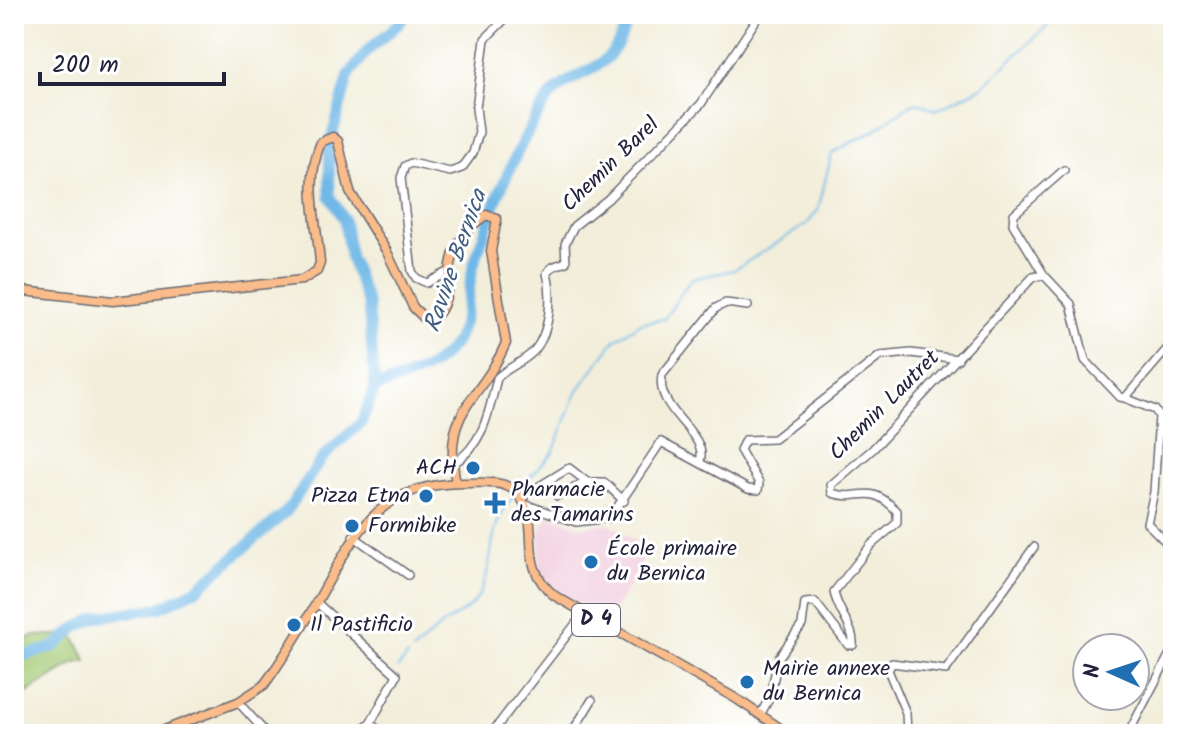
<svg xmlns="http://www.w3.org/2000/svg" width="1187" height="748" font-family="Kalam,sans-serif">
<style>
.built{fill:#f2cfe0}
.green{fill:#a5cb76;stroke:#647658;stroke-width:2}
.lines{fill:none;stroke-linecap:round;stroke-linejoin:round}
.stream{stroke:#6fb8e7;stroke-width:2}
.river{stroke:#6fb8e7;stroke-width:11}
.minor-casing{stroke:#6b6973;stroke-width:10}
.major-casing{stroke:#6b6973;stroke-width:11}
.minor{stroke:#fff;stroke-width:7}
.major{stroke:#f9bc8a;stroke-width:8}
.poi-dot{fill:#1f6fb2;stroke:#fff;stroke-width:3}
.labels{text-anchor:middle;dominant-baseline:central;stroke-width:6;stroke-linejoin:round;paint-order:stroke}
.shield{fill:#fff;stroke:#646476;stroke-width:2}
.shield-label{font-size:20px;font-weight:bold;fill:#22223b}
.street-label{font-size:22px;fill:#22223b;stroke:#fff}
.poi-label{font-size:22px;fill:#22223b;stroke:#fff;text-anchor:start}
.water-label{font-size:24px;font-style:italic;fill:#415e80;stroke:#fff}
</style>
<rect width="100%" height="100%" fill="#fff"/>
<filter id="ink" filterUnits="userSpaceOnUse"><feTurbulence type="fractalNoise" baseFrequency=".0125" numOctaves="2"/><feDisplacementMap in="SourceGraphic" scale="16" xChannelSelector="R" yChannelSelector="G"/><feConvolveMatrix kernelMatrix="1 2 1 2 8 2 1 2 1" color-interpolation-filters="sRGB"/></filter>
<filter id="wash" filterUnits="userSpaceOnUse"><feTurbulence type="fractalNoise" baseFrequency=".006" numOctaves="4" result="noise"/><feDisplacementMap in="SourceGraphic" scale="32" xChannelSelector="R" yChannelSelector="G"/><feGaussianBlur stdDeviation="1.8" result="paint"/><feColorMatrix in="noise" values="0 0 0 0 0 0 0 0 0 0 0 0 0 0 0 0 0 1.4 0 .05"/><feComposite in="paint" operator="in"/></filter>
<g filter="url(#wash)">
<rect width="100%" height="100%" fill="#f2eeda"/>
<!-- built -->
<polygon class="built" points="548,515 581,527 609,523 649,551 608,621 548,585 539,573 540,532"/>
<!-- green -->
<polygon class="green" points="73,634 87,661 75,663 14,701 14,643 34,636"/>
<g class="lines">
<!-- stream -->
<g class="stream">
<polyline points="522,486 553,452 578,390 615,340 641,323 664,319 691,279 734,270 807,224 818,210 832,153 875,130 910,105 917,102 936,110 982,87 1060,14"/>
<path d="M 413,651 C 423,643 431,634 441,626 C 454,615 469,613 479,595 C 498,558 483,534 513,497"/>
<polyline points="398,668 408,656"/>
</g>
<!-- river -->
<g class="river">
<polyline points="375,388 368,305 350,257 344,220 330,196 329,147 349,75 368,50 399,24 406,14"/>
<path d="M 14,659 L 54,647 L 76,628 L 98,617 L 159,608 L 196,590 L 287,511 L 322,458 L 361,423 L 375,388 C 405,376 433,373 453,345 C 470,321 466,291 474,264 C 490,214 514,152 542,108 C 563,74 587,78 608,57 C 619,46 625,28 631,14"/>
</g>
</g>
</g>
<g filter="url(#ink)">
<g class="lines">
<!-- minor casing -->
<g class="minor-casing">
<g id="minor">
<polyline points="1064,170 1014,214 1013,224 1044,275 1071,304 1085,360 1120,397 1125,398 1173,342"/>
<polyline points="448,272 427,283 416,278 412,271 401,178 405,166 411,163 450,172 462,168 473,153 479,132 476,108 485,39 510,14"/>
<polyline points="1125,398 1155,410 1159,416 1154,492 1147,523 1173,549"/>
<path d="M 700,461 C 710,435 654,410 662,375 L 716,308 L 726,303 L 748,306"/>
<path d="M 453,464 C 484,444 489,412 497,378 C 508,367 522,363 533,352 C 550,334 553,296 547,273 L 552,267 L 566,262 L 565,244 L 574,226 L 608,199 L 701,104 L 760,14"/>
<polyline points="557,496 587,482 604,482 624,501"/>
<polyline points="520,498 569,468 587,482"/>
<polyline points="524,504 576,522 610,518 661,442 748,489 758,490 759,483 740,450 745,440 774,439 880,356 911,353 958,359"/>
<polyline points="353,536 408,575"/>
<polyline points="316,602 397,675 370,724 357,734"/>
<polyline points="238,702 267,734"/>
<path d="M 760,715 L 769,699 L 779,657 L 802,625 L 805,603 L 815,602 L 848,645 L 853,645 C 855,629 837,610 834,592 L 871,545 L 897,523 L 897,511 C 867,480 862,503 832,493 L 831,485 L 873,449 L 1033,277 L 1044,275"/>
<polyline points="370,724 385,734"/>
<polyline points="491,734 584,613"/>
<polyline points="571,734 592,700"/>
<polyline points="907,734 906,713 888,670 892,663 946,670 1034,547"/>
<polyline points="1128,734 1173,648"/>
</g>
</g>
<!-- major casing -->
<g class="major-casing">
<g id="major">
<path d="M 14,290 L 113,301 L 302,280 L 317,271 L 320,263 C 317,221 304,182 321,142 L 333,137 L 338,141 L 350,192 L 387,252 L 413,307 L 426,320 L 434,319 C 462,291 431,252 486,215 L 497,219 L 491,251 L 506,343 C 481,402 441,408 456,483"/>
<path d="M 154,734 L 238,702 L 264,685 C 283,659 300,631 317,602 C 355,534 378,481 469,483 C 484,483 504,480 516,492 C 546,522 513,563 555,596 L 735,698 L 789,734"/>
</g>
</g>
<!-- minor -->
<use href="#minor" class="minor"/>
<!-- major -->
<use href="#major" class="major"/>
</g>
</g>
<!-- markers -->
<g class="poi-dot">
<circle cx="473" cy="468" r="8"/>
<circle cx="426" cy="496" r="8"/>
<path d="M491 491h8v8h8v8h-8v8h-8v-8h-8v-8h8z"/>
<circle cx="352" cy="526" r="8"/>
<circle cx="591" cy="562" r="8"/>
<circle cx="294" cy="625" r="8"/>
<circle cx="747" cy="682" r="8"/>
</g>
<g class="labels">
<!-- shield labels -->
<rect class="shield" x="572" y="604" width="48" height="32" rx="6"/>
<g class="shield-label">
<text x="596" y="620">D 4</text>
</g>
<!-- street labels -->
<g class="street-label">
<text transform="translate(611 165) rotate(-44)">Chemin Barel</text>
<text transform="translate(885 406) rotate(-45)">Chemin Lautret</text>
</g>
<!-- poi labels -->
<g class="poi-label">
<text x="457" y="468" text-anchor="end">ACH</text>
<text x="511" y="490">Pharmacie<tspan x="511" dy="25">des Tamarins</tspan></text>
<text x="410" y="496" text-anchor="end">Pizza Etna</text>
<text x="368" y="526">Formibike</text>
<text x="607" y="549">École primaire<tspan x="607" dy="25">du Bernica</tspan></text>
<text x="310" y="625">Il Pastificio</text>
<text x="763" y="669">Mairie annexe<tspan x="763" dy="25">du Bernica</tspan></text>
</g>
<!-- water labels -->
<g class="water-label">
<text transform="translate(456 261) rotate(-71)">Ravine Bernica</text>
</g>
</g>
<!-- margin -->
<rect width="1187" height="748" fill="none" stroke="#fff" stroke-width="48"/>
<!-- north arrow -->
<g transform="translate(1111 672) rotate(273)"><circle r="38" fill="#ffffff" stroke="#a7a7b1" stroke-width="2"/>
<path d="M0-6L14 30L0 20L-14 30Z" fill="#1f6fb2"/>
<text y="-12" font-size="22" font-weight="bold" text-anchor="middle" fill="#22223b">N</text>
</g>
<!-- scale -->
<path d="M40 72v12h184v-12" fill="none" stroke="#22223b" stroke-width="4"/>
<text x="52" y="72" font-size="24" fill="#22223b" stroke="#ffffff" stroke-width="6" paint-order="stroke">200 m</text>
</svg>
